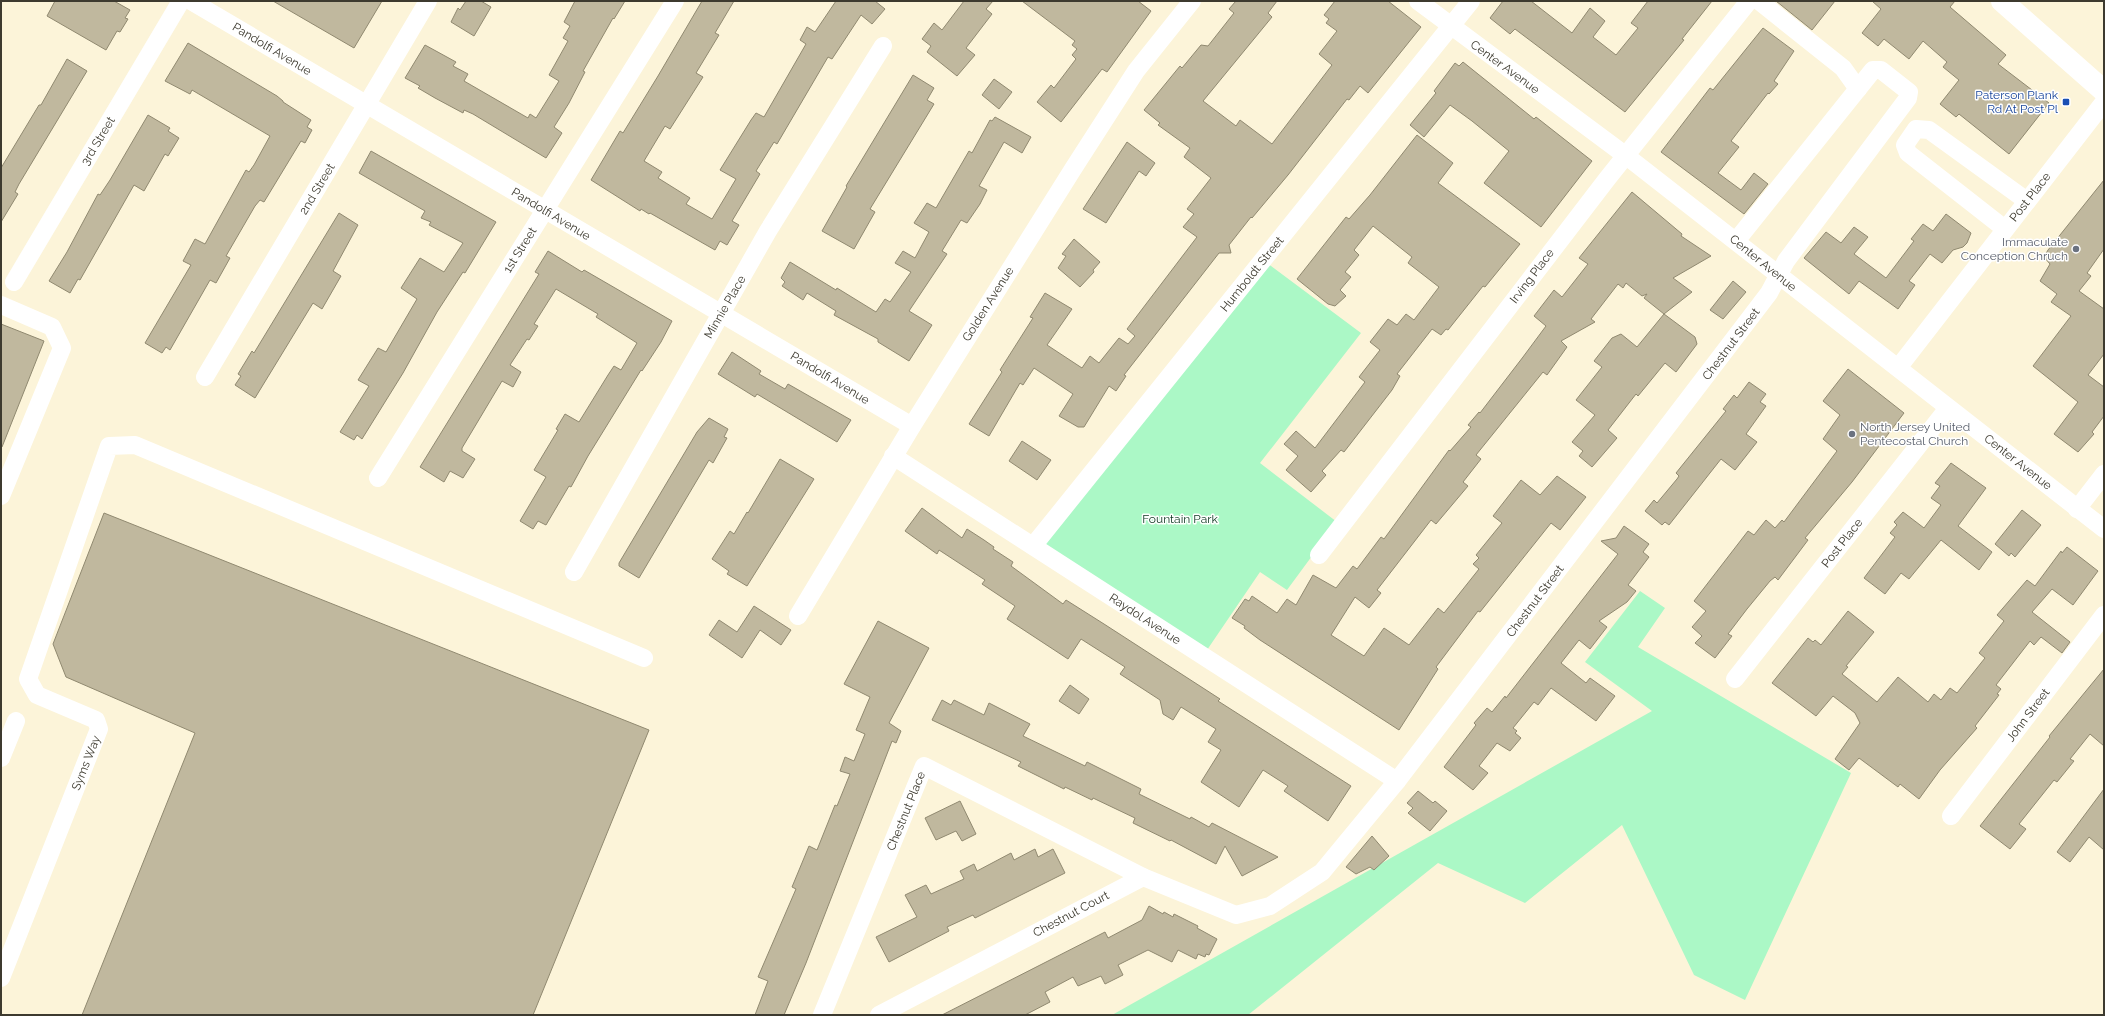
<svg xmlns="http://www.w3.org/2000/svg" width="2105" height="1016" font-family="Raleway,sans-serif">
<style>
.green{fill:#abf8c6}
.building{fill:#c0b89e;stroke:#908970}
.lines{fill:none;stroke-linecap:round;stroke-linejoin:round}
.minor{stroke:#fff;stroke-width:18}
.major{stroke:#fff;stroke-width:22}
.transit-dot{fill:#1a4fb4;stroke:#fff;stroke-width:1.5}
.worship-dot{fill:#6b7280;stroke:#fff;stroke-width:1.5}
.labels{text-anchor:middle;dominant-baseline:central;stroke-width:3;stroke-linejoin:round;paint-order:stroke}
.street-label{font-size:12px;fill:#3d3a2f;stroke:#fff}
.transit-label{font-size:12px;fill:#164399;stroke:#fff;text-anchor:end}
.worship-label{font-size:12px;fill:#5b616d;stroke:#fff;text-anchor:end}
.park-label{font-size:12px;fill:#0b351e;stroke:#fff}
</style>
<rect width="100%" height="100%" fill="#fcf4d9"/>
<!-- green -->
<g class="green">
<polygon points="1263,260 1361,333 1260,463 1337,522 1287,590 1260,572 1207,650 1041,544"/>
<polygon points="1640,591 1665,608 1638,647 1851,773 1745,1000 1694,975 1622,825 1525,903 1438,863 1248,1015 1112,1015 1652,711 1585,662"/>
</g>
<!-- building -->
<g class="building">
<polygon points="55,1 114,1 130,10 125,18 128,19 120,32 117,31 106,50 47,16"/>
<polygon points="273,1 382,1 354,48"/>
<polygon points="466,1 481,1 491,7 474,36 451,22 458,8 460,10"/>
<polygon points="575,1 625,1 614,19 613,18 583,71 585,72 569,103 554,127 562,133 546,158 473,114 464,110 463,113 435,98 418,88 420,86 405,78 425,45 456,62 453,66 468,74 464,81 528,118 530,114 536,118 559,81 549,75 568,41 563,38 570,26 564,22"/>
<polygon points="702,1 734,1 715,33 719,35 696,73 703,77 670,129 665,126 644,161 662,172 658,178 690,198 686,204 712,219 736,179 720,170 751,120 756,113 764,117 806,44 800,40 807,27 815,32 836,1 875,1 885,9 872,24 861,15 832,59 828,57 777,144 774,142 756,171 760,174 732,221 739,225 727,245 720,241 715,250 650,213 649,214 641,209 640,211 591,180 620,131 623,133 658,76"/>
<polygon points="964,1 993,1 986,9 992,14 966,48 975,55 957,76 927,52 931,46 922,39 934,23 942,30"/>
<polygon points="1022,1 1138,1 1151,11 1107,72 1102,69 1061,122 1037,102 1051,85 1054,88 1076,59 1072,55 1077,49 1072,45 1075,41"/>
<polygon points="1236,1 1277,1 1268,13 1272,17 1203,101 1236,126 1240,120 1272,144 1332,65 1319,54 1337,31 1326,23 1329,19 1324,15 1335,1 1388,1 1421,27 1368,93 1360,86 1349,100 1347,99 1288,175 1252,218 1251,217 1229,245 1231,253 1219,253 1124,375 1126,376 1116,391 1109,386 1084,427 1078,427 1059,416 1073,394 1034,368 1023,385 1020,383 989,436 969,424 1002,372 1000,370 1033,318 1030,317 1045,293 1072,309 1047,345 1082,368 1090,356 1099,363 1119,338 1128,344 1135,336 1127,329 1197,237 1183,227 1194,214 1187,209 1211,178 1184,157 1190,148 1158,125 1160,123 1144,110 1180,66 1182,68 1201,45 1208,46 1234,13 1229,9"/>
<polygon points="1503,1 1531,1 1572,33 1590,8 1605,21 1593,37 1616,55 1638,28 1631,23 1648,1 1712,1 1682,39 1684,40 1625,112 1515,29 1510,34 1490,18"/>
<polygon points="1776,1 1835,1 1812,30"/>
<polygon points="1872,1 1955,1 1950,7 2006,55 1998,64 2049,103 2009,154 1959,114 1956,117 1940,104 1959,80 1943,67 1947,62 1923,41 1909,59 1884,39 1878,46 1862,33 1881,9"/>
<polygon points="1763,28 1794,51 1774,81 1778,84 1769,94 1768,93 1731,141 1739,147 1718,173 1741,190 1754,173 1768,184 1744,214 1661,152 1710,88 1713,90"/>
<polygon points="188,43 277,96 283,101 283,102 311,120 307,127 312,130 305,143 301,141 264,202 260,200 255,206 226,256 230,258 216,283 210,280 170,350 166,347 162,353 145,343 191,265 183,261 195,239 205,244 246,170 249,172 254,165 270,136 192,90 190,94 165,81"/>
<polygon points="67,59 87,71 19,184 15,192 18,194 1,222 1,168 39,105 41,105"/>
<polygon points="1463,62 1534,119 1536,117 1592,161 1541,227 1484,183 1509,151 1472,121 1450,105 1424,137 1410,125 1436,93 1434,91 1455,63 1459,66"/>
<polygon points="913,75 934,88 927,100 934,104 870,209 875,212 854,249 822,231 847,187 846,186"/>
<polygon points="994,79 1012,92 999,109 982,95"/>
<polygon points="148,115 170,128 168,131 179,138 168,156 165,154 144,191 134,185 80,280 78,279 70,293 49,281 67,252 98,194 100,195 110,180"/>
<polygon points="995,117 1031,137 1022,153 1004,142 979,186 987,190 980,204 967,223 961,220 942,251 947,254 909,311 932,325 909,361 878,342 878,339 834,315 836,311 807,293 803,300 782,286 785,282 781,278 790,262 836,290 837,288 876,312 885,299 890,302 911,272 895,263 903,251 915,258 929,232 914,223 927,203 936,208 969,151 972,153 990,120 992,121"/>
<polygon points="1417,135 1453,163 1438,183 1520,244 1485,287 1483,286 1448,330 1446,329 1441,335 1432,329 1397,374 1400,376 1392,390 1344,452 1341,450 1322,471 1326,475 1311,492 1286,470 1298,456 1284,444 1296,431 1315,448 1365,382 1359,377 1380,350 1370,342 1388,319 1397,325 1406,314 1414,320 1439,287 1408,263 1412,257 1373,226 1354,250 1359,255 1345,272 1351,277 1340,290 1346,296 1335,306 1328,304 1297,279 1346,217 1349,219 1370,195"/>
<polygon points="1127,142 1155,163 1146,176 1139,171 1106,223 1083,209"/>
<polygon points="371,151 496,222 465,273 463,272 437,312 403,373 362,439 357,435 354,440 340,432 369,386 358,380 378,348 386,352 417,299 401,288 420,258 444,272 463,243 429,225 431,222 421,218 425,211 359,173"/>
<polygon points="2104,180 2104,249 2087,273 2091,276 2079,291 2104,309 2104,354 2088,375 2104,387 2104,416 2092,432 2094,434 2078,452 2054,434 2078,402 2033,366 2071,316 2051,302 2057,294 2040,281 2050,264 2044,257 2048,250"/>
<polygon points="1632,192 1682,234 1681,236 1711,256 1673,278 1692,292 1664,314 1644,298 1647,294 1642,296 1626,283 1623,288 1618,284 1591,319 1595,322 1561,341 1567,347 1547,375 1543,372 1476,455 1481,459 1463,482 1468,486 1436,524 1431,520 1377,590 1381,593 1369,608 1355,597 1331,635 1364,656 1384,628 1409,645 1438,608 1444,613 1479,569 1473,564 1479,558 1476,555 1502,523 1493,516 1521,480 1540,495 1557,476 1586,497 1560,530 1551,523 1480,612 1478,611 1436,667 1438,669 1399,730 1260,640 1244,628 1245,626 1232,618 1245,599 1249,601 1252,596 1277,613 1287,599 1296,605 1313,575 1336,588 1353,566 1357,569 1381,537 1384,539 1449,450 1450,451 1471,427 1468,425 1479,412 1480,413 1523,357 1546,326 1534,316 1554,290 1562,297 1588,264 1579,258"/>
<polygon points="339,213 358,225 333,271 341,276 322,309 313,303 255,398 235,385 241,376 238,374 252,351 254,353"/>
<polygon points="1946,214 1971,233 1967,243 1963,247 1953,250 1942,263 1930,254 1909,281 1915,285 1898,309 1859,281 1849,294 1804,258 1826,232 1841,243 1854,227 1868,237 1854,254 1886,278 1914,241 1911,239 1923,224 1933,231"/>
<polygon points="1074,239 1100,262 1093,270 1094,272 1080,287 1058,268 1066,256 1062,254"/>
<polygon points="548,251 582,272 584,270 672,321 661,342 642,371 641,370 588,456 571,487 569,486 546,525 538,521 533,529 520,521 546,477 534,470 558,430 556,429 565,414 579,422 608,375 614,366 621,370 637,343 596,317 598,314 556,289 534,324 538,326 529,340 527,339 510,365 521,372 513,387 502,381 462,448 462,451 475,459 463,478 450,471 444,482 420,467 539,274 535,272"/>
<polygon points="1733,281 1746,292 1723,319 1710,310"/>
<polygon points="1664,314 1695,337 1697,344 1676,372 1665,363 1638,396 1636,394 1608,430 1617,438 1592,467 1579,456 1583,451 1572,442 1595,415 1576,400 1602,367 1594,361 1612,338 1621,334 1637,347"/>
<polygon points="1,324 44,341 2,447 1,447"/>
<polygon points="732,352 761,371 759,374 785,389 788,384 851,420 837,442 757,394 755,397 718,374"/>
<polygon points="1848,369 1904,413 1852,482 1805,538 1808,540 1778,580 1775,577 1770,581 1747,609 1728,634 1732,636 1715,658 1695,643 1702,636 1692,627 1706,611 1694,601 1748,531 1754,535 1766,520 1775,528 1782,520 1784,522 1837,451 1823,439 1840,415 1823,401"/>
<polygon points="1749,382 1766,394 1760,402 1766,406 1746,434 1757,442 1735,470 1721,459 1669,525 1665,522 1662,525 1645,511 1654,500 1657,503 1677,479 1679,476 1676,473 1726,411 1723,409 1734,395 1737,398"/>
<polygon points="709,418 728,429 724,437 727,438 713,463 709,460 639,578 619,566 619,563 697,432"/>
<polygon points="1022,441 1051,460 1037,480 1009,461"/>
<polygon points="780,459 814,479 747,586 727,574 729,571 712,559 730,531 734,534 747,512 748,513"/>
<polygon points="1951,463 1986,488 1958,526 1992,552 1979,570 1941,540 1909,579 1901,573 1885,594 1864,578 1895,537 1890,533 1897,525 1894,522 1903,512 1924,528 1941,505 1931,498 1940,486 1935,483"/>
<polygon points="922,508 962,538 967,529 984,540 994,547 993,549 1013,562 1011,566 1063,604 1066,600 1104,624 1220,699 1218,701 1351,786 1328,821 1284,791 1288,786 1263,770 1239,807 1201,782 1221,750 1208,742 1216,729 1181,707 1173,720 1163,714 1160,700 1120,674 1125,667 1081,639 1068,659 1007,619 1015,606 982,584 985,580 939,550 937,554 905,531"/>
<polygon points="2022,510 2041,525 2015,557 2011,553 2009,556 1995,544"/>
<polygon points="104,513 649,730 533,1015 82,1015 195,733 66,677 53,644"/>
<polygon points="1624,526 1649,544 1643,552 1649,557 1628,585 1636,591 1627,602 1599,621 1607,627 1590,649 1579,640 1561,663 1586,683 1590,678 1615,696 1596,721 1551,688 1538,705 1534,702 1513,728 1517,731 1515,733 1521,738 1510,751 1497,743 1479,766 1488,773 1473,790 1444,767 1476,725 1474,723 1487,708 1492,712 1505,696 1506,698 1618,554 1601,541 1616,538"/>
<polygon points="2067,547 2098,571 2073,605 2052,589 2032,612 2070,642 2062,653 2041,637 2034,645 2030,641 1996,685 2001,689 1997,694 1999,695 1975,726 1977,728 1940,770 1919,799 1900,784 1898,787 1859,758 1849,770 1835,759 1860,723 1855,713 1833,696 1816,716 1772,683 1808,638 1813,642 1815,640 1821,645 1848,611 1874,632 1846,666 1848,667 1842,674 1877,702 1898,677 1928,702 1934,694 1941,700 1950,688 1957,693 1985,658 1979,653 2004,621 1997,615 2027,580 2035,586 2061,551 2062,553"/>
<polygon points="754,606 791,630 781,645 760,630 742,658 709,635 719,620 737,632"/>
<polygon points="878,621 929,648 889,723 901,731 896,743 892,741 806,963 784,1015 755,1015 768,981 758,977 796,889 792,887 809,846 817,850 835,805 837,806 850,774 840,771 845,757 854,761 865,734 856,730 870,697 844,684"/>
<polygon points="2104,669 2104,746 2090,734 2070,759 2074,761 2057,782 2054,780 2019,824 2026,829 2010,849 1980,826 2050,737 2049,736"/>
<polygon points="1070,685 1089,699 1079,714 1059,701"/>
<polygon points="942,700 951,705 954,700 984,715 989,703 1030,724 1023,736 1085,766 1087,762 1141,789 1139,794 1190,819 1191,817 1209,827 1212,823 1278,857 1242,876 1225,846 1216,864 1171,840 1170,841 1133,823 1135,818 1093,798 1092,800 1065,787 1064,789 1018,766 1021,762 932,720"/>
<polygon points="2104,789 2104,850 2089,837 2070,862 2057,852"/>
<polygon points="1418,791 1433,803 1435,801 1447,811 1430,831 1408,813 1413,808 1407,803"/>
<polygon points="960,801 976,834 962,841 956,831 936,840 925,818"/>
<polygon points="1372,836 1389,856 1374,870 1370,867 1356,874 1346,867"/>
<polygon points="1035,849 1038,857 1053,849 1065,873 975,918 973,915 947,927 949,931 889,962 876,937 917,917 905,895 926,885 931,894 964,879 960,871 974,864 977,871 1011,853 1014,860"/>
<polygon points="1149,906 1163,914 1164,912 1173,917 1174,914 1198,926 1197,928 1217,939 1209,955 1206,954 1205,957 1198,954 1196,959 1178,950 1172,962 1148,950 1118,965 1123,975 1105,984 1101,976 1078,986 1073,977 1045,992 1050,1002 1025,1015 942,1015 1105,932 1108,938 1142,920"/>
</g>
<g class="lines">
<!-- minor -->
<g class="minor">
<polyline points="191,1 912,426"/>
<polyline points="1418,1 1625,155 2104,529"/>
<polyline points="1759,1 1843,68 1858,89"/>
<polyline points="2005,229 1908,153 1905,145 1916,129 1929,130 2027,201"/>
<polyline points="14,282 181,1"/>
<polyline points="1,305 52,327 62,348 1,496"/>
<polyline points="1898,368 2104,102"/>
<polyline points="205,377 428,1"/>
<polyline points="893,456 1397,781"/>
<polyline points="378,478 675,1"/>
<polyline points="2077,509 2104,474"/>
<polyline points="1033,546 1471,1"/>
<polyline points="1319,555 1607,179 1749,1"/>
<polyline points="574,572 768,231 883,46"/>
<polyline points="798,616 912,426 1073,169 1136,71 1192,1"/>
<polyline points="1735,679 1948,408"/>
<polyline points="1,758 16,721"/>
<polyline points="1951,816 2104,615"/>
<polyline points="1,978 99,729 96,720 37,695 28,679 109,446 135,445 644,658"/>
<polyline points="822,1015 924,766 1143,877"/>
<polyline points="879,1015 1143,877 1236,915 1270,906 1322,872 1397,781 1769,293 1786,261 1908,98 1909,92 1881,70 1873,70 1736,241"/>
</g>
<!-- major -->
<polyline class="major" points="2002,1 2104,91"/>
</g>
<!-- markers -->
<rect class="transit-dot" x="2062" y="98" width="8" height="8" rx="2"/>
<g class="worship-dot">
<circle cx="2076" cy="249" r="4"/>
<circle cx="1852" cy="434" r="4"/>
</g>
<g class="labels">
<!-- street labels -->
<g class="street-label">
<text transform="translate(272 49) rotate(31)">Pandolfi Avenue</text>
<text transform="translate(1505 67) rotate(36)">Center Avenue</text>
<text transform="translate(98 141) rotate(-59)">3rd Street</text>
<text transform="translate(317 189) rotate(-59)">2nd Street</text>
<text transform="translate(2030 197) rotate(-52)">Post Place</text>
<text transform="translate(551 214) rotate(31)">Pandolfi Avenue</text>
<text transform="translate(520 250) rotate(-58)">1st Street</text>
<text transform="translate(1763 263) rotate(39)">Center Avenue</text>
<text transform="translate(1252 274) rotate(-51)">Humboldt Street</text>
<text transform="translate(1532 276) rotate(-53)">Irving Place</text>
<text transform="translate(988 304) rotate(-58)">Golden Avenue</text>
<text transform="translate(725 307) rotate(-60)">Minnie Place</text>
<text transform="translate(1731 344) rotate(-53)">Chestnut Street</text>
<text transform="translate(830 378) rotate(31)">Pandolfi Avenue</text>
<text transform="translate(2018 462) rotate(38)">Center Avenue</text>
<text transform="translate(1842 543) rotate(-52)">Post Place</text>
<text transform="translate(1535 601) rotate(-53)">Chestnut Street</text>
<text transform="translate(1145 619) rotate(33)">Raydol Avenue</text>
<text transform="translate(2028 715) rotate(-53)">John Street</text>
<text transform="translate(86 763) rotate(-68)">Syms Way</text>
<text transform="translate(906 811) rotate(-68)">Chestnut Place</text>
<text transform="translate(1071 914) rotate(-28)">Chestnut Court</text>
</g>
<!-- transit labels -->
<g class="transit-label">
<text x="2058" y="95">Paterson Plank<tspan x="2058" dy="14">Rd At Post Pl</tspan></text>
</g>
<!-- worship labels -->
<g class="worship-label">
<text x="2068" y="242">Immaculate<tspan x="2068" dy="14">Conception Chruch</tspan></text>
<text x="1860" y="427" text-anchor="start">North Jersey United<tspan x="1860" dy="14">Pentecostal Church</tspan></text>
</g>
<!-- park labels -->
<g class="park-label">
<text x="1180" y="519">Fountain Park</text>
</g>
</g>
<!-- border -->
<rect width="2105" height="1016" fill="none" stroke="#3d3a2f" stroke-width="4"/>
</svg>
